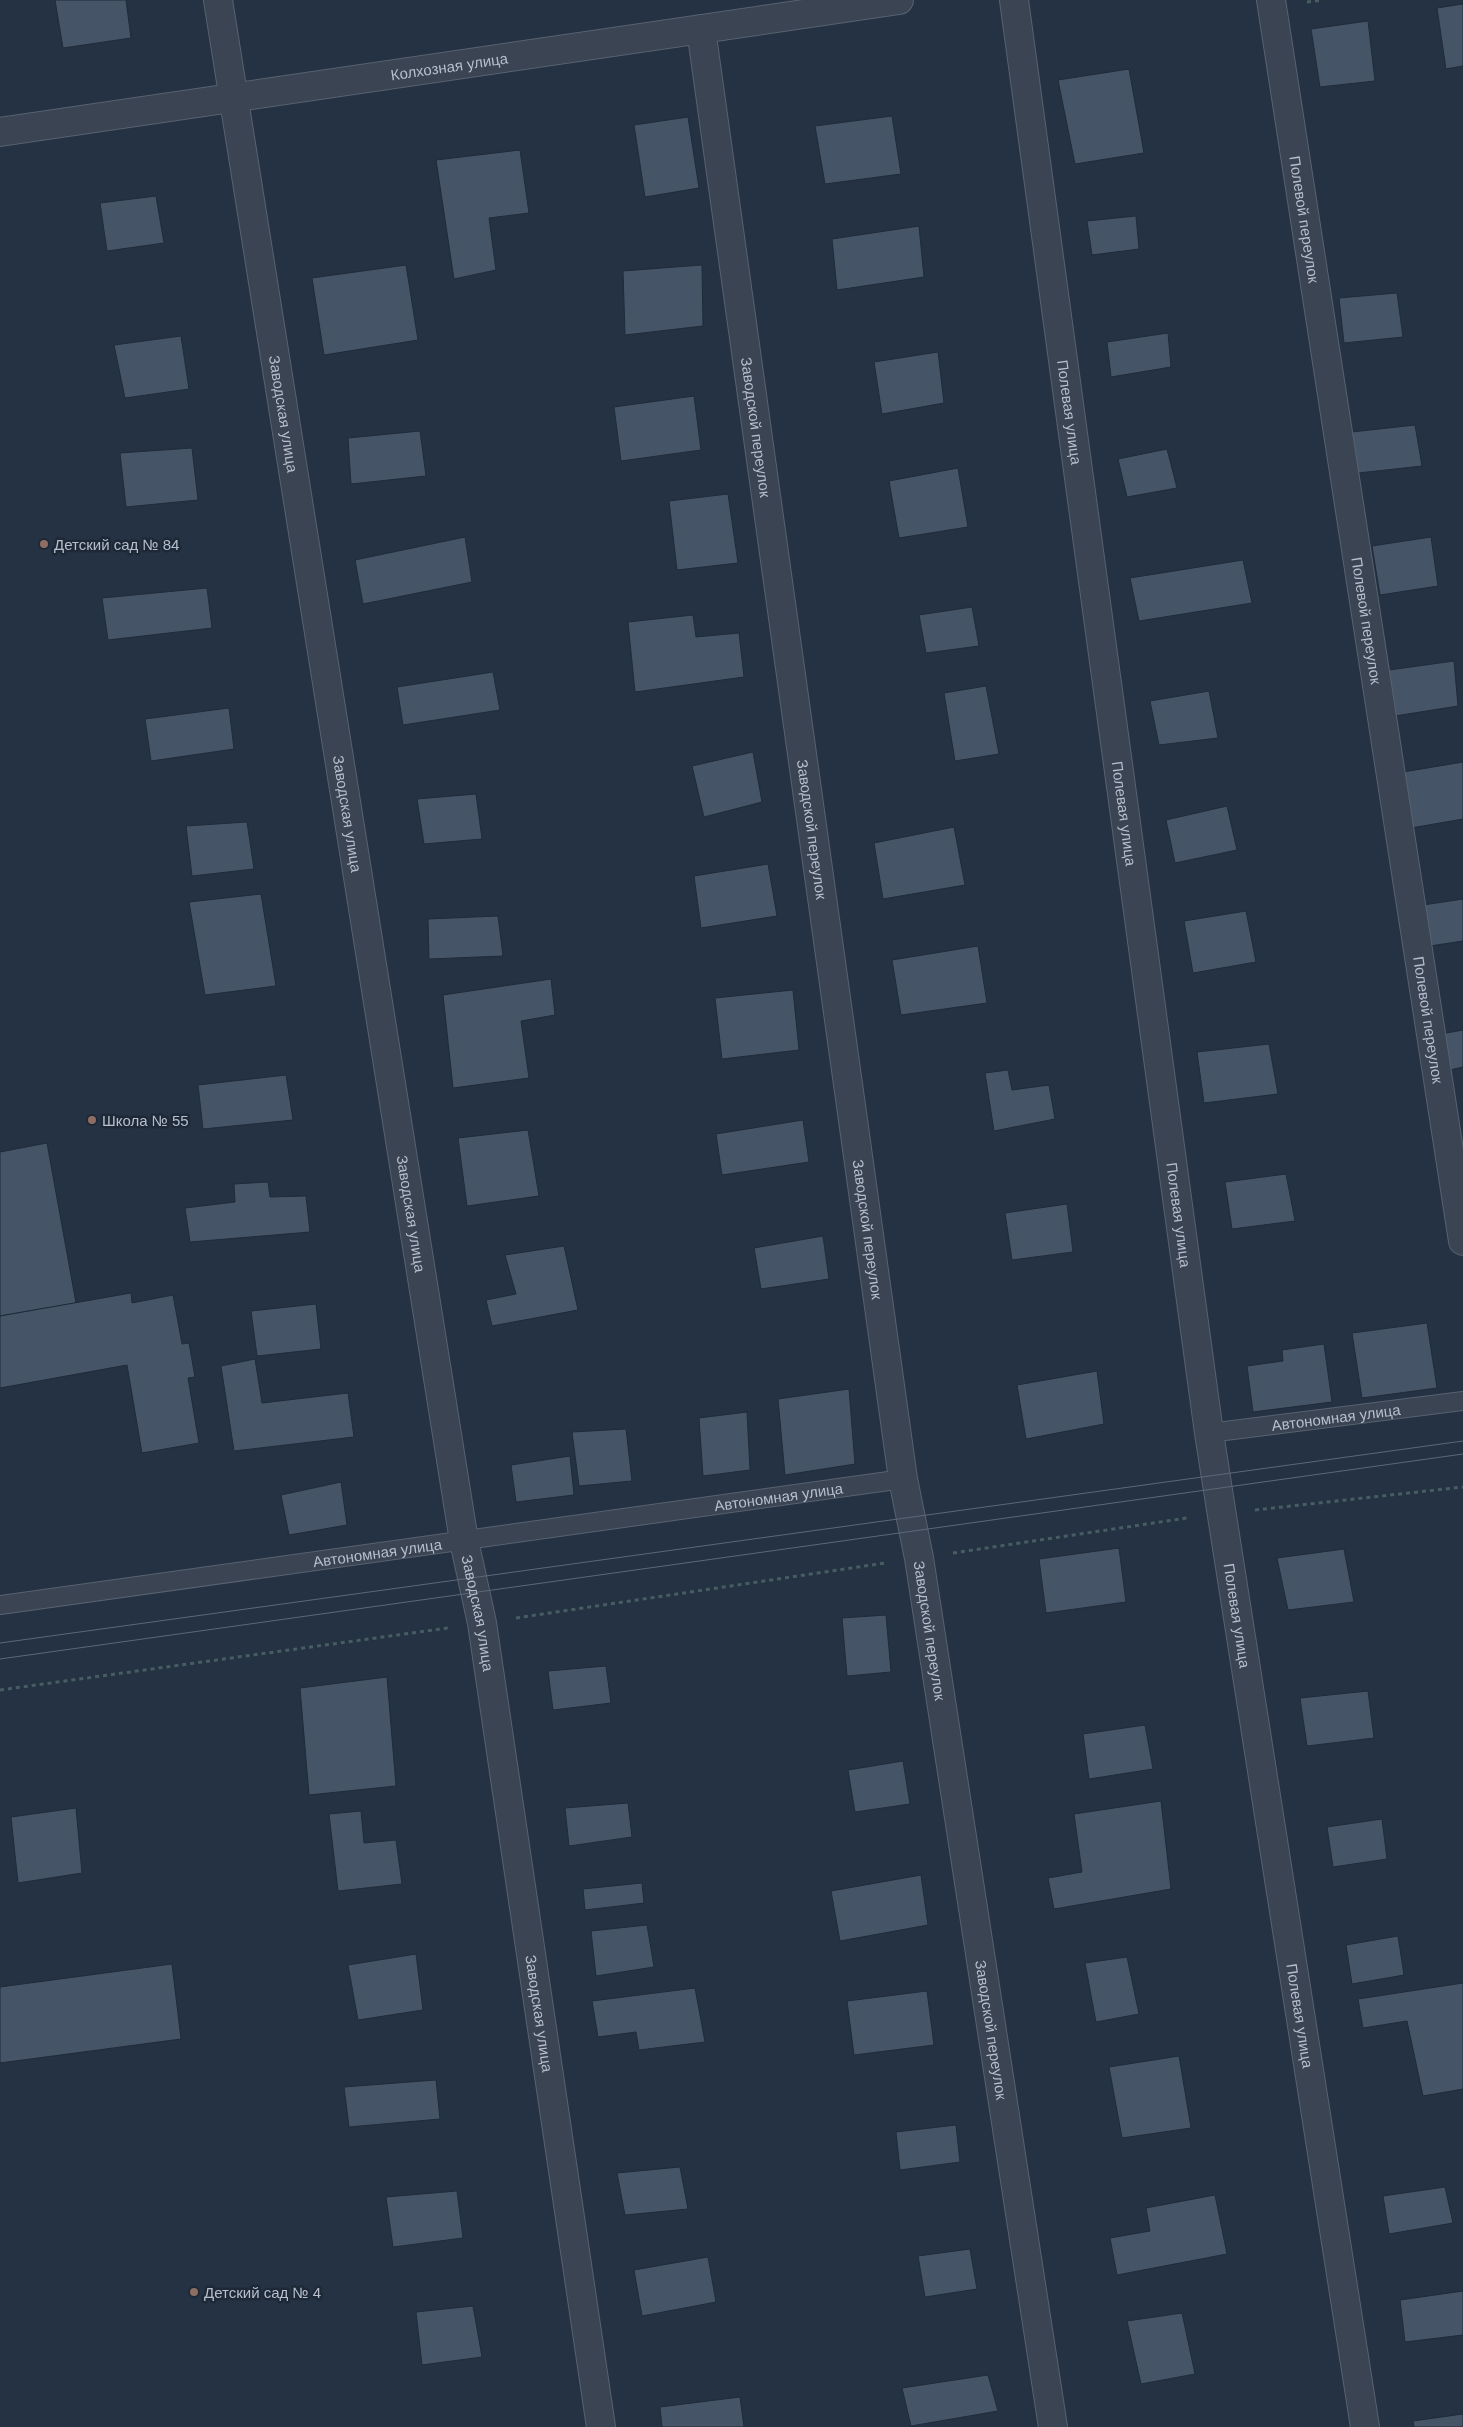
<svg xmlns="http://www.w3.org/2000/svg" width="1463" height="2427" font-family="Helvetica,sans-serif">
<style>
.building{fill:#465468;stroke:#202b3a}
.lines{fill:none;stroke-linecap:round;stroke-linejoin:round}
.lane-casing{stroke:#586270;stroke-width:20}
.street-casing{stroke:#586270;stroke-width:30}
.path{stroke:#465e61;stroke-width:3;stroke-dasharray:4 4;stroke-linecap:butt}
.lane{stroke:#3a4453;stroke-width:18}
.street{stroke:#3a4453;stroke-width:28}
.tram{stroke:#5c687a;stroke-width:1}
.education-dot{fill:#8d6e63;stroke:#1e2938;stroke-width:2}
.labels{text-anchor:middle;dominant-baseline:central;stroke-width:5;stroke-linejoin:round;paint-order:stroke}
.street-label{font-size:15px;fill:#b7bfcd;stroke:#1e2938}
.poi-label{font-size:15px;fill:#b7bfcd;stroke:#1e2938;text-anchor:start}
</style>
<rect width="100%" height="100%" fill="#253243"/>
<!-- building -->
<g class="building">
<polygon points="55,0 126,0 131,38 63,48"/>
<polygon points="1463,4 1463,66 1446,69 1437,8"/>
<polygon points="1368,21 1375,81 1320,87 1311,29"/>
<polygon points="1129,69 1144,153 1075,164 1058,80"/>
<polygon points="892,116 901,174 825,184 815,126"/>
<polygon points="688,117 699,188 645,197 634,125"/>
<polygon points="520,150 529,213 489,218 496,270 454,279 436,160"/>
<polygon points="156,196 164,243 107,251 100,203"/>
<polygon points="1136,216 1139,249 1092,255 1087,221"/>
<polygon points="919,226 924,277 837,290 832,239"/>
<polygon points="406,265 418,340 324,355 312,278"/>
<polygon points="702,265 703,326 625,335 623,271"/>
<polygon points="1397,293 1403,337 1344,343 1339,298"/>
<polygon points="1168,333 1171,367 1111,377 1107,342"/>
<polygon points="181,336 189,389 125,398 114,345"/>
<polygon points="938,352 944,403 882,414 874,362"/>
<polygon points="694,396 701,450 621,461 614,407"/>
<polygon points="1415,425 1422,466 1358,473 1352,432"/>
<polygon points="420,431 426,476 351,484 348,438"/>
<polygon points="192,448 198,500 126,507 120,453"/>
<polygon points="1167,449 1177,488 1127,497 1118,459"/>
<polygon points="958,468 968,527 899,538 889,481"/>
<polygon points="728,494 738,563 677,570 669,501"/>
<polygon points="465,537 472,582 363,604 355,560"/>
<polygon points="1431,537 1438,586 1380,595 1372,546"/>
<polygon points="1243,560 1252,603 1139,621 1130,578"/>
<polygon points="207,588 212,628 108,640 102,598"/>
<polygon points="972,607 979,646 926,653 919,615"/>
<polygon points="693,615 696,637 739,633 744,677 635,692 628,622"/>
<polygon points="1454,661 1458,706 1395,716 1389,670"/>
<polygon points="493,672 500,710 403,725 397,687"/>
<polygon points="986,686 999,754 955,761 944,693"/>
<polygon points="1209,691 1218,738 1159,745 1150,701"/>
<polygon points="229,708 234,749 151,761 145,719"/>
<polygon points="753,752 762,802 704,817 692,766"/>
<polygon points="1463,762 1463,819 1411,828 1403,772"/>
<polygon points="476,794 482,839 424,844 417,799"/>
<polygon points="1227,806 1237,850 1175,863 1166,820"/>
<polygon points="247,822 254,869 192,876 186,826"/>
<polygon points="954,827 965,885 883,899 874,843"/>
<polygon points="768,864 777,916 701,928 694,876"/>
<polygon points="261,894 276,986 205,995 189,902"/>
<polygon points="1463,899 1463,941 1430,946 1423,905"/>
<polygon points="1246,911 1256,962 1193,973 1184,921"/>
<polygon points="498,916 503,956 429,959 428,919"/>
<polygon points="978,946 987,1003 901,1015 892,960"/>
<polygon points="551,979 555,1015 521,1021 529,1078 453,1088 443,995"/>
<polygon points="793,990 799,1050 722,1059 715,998"/>
<polygon points="1463,1030 1463,1067 1450,1070 1441,1034"/>
<polygon points="1269,1044 1278,1094 1204,1103 1197,1052"/>
<polygon points="1008,1070 1012,1090 1049,1085 1055,1119 994,1131 985,1073"/>
<polygon points="286,1075 293,1120 203,1129 198,1085"/>
<polygon points="803,1120 809,1162 722,1175 716,1134"/>
<polygon points="528,1130 539,1196 467,1206 458,1138"/>
<polygon points="47,1143 76,1303 0,1316 0,1152"/>
<polygon points="1286,1174 1295,1221 1232,1229 1225,1182"/>
<polygon points="268,1182 270,1197 306,1196 310,1232 190,1242 185,1208 235,1202 234,1184"/>
<polygon points="1067,1204 1073,1252 1012,1260 1005,1213"/>
<polygon points="823,1236 829,1279 761,1289 754,1248"/>
<polygon points="564,1246 578,1310 492,1326 486,1300 516,1294 505,1255"/>
<polygon points="131,1293 132,1303 173,1295 182,1344 189,1343 195,1377 188,1378 199,1443 142,1453 127,1365 0,1388 0,1316"/>
<polygon points="316,1304 321,1349 257,1356 251,1311"/>
<polygon points="1427,1323 1437,1388 1362,1398 1352,1333"/>
<polygon points="1324,1344 1332,1402 1253,1412 1247,1366 1283,1361 1282,1350"/>
<polygon points="255,1359 262,1403 348,1393 354,1437 234,1451 221,1366"/>
<polygon points="1097,1371 1104,1424 1026,1439 1017,1385"/>
<polygon points="849,1389 855,1464 785,1475 778,1399"/>
<polygon points="747,1412 750,1470 703,1476 699,1418"/>
<polygon points="626,1429 632,1481 579,1486 572,1432"/>
<polygon points="570,1456 574,1495 516,1502 511,1465"/>
<polygon points="341,1482 347,1525 289,1535 281,1495"/>
<polygon points="1119,1548 1126,1602 1046,1613 1039,1559"/>
<polygon points="1344,1549 1354,1602 1288,1610 1277,1558"/>
<polygon points="886,1615 891,1672 847,1676 842,1618"/>
<polygon points="606,1666 611,1703 553,1710 548,1671"/>
<polygon points="387,1677 396,1786 309,1795 300,1688"/>
<polygon points="1368,1691 1374,1738 1307,1746 1300,1698"/>
<polygon points="1145,1725 1153,1769 1089,1779 1083,1734"/>
<polygon points="903,1761 910,1804 855,1812 848,1770"/>
<polygon points="1161,1801 1171,1889 1054,1909 1048,1878 1082,1872 1074,1814"/>
<polygon points="628,1803 632,1837 569,1846 565,1808"/>
<polygon points="76,1808 82,1873 18,1883 11,1817"/>
<polygon points="361,1811 364,1843 396,1840 402,1884 338,1891 329,1814"/>
<polygon points="1382,1819 1387,1859 1333,1867 1327,1827"/>
<polygon points="921,1875 928,1925 840,1941 831,1891"/>
<polygon points="642,1883 644,1903 585,1910 583,1889"/>
<polygon points="647,1925 654,1967 596,1976 591,1931"/>
<polygon points="1398,1936 1404,1975 1352,1984 1346,1945"/>
<polygon points="416,1954 423,2010 358,2020 348,1965"/>
<polygon points="1127,1957 1139,2014 1096,2022 1085,1963"/>
<polygon points="172,1964 181,2039 0,2063 0,1987"/>
<polygon points="1463,1983 1463,2089 1423,2096 1407,2021 1363,2028 1358,1999"/>
<polygon points="695,1988 705,2042 639,2050 636,2032 598,2037 592,2001"/>
<polygon points="927,1991 934,2045 854,2055 847,2001"/>
<polygon points="1179,2056 1191,2128 1122,2138 1109,2067"/>
<polygon points="436,2080 440,2119 349,2127 344,2087"/>
<polygon points="956,2125 960,2162 900,2170 896,2132"/>
<polygon points="680,2167 688,2209 625,2215 617,2173"/>
<polygon points="1445,2187 1453,2223 1389,2234 1383,2196"/>
<polygon points="457,2191 463,2238 393,2247 386,2197"/>
<polygon points="1215,2195 1227,2254 1117,2275 1110,2238 1150,2231 1146,2208"/>
<polygon points="970,2249 977,2289 925,2297 918,2256"/>
<polygon points="708,2257 716,2302 642,2316 634,2270"/>
<polygon points="1463,2291 1463,2335 1405,2342 1400,2300"/>
<polygon points="473,2306 482,2357 422,2365 416,2312"/>
<polygon points="1182,2313 1195,2374 1141,2384 1127,2321"/>
<polygon points="988,2375 998,2411 911,2426 902,2388"/>
<polygon points="740,2397 744,2427 662,2427 660,2407"/>
<polygon points="1463,2414 1463,2427 1414,2427 1413,2421"/>
</g>
<g class="lines">
<!-- lane casing -->
<g class="lane-casing">
<g id="lane">
<path id="s1" d="M 1209,1433 L 1463,1401"/>
<path id="s2" d="M 0,1605 L 903,1479"/>
</g>
</g>
<!-- street casing -->
<g class="street-casing">
<g id="street">
<path id="s3" d="M 218,0 L 464,1541 L 482,1623 L 601,2427"/>
<path id="s4" d="M 1014,0 L 1209,1433 L 1365,2427"/>
<path id="s5" d="M 1271,0 L 1463,1241"/>
<path id="s6" d="M 701,29 L 903,1479 L 919,1558 L 1053,2427"/>
<path id="s7" d="M 0,132 L 899,0"/>
</g>
</g>
<!-- path -->
<g class="path">
<polyline points="1307,2 1323,0"/>
<polyline points="1255,1510 1463,1487"/>
<polyline points="953,1553 1187,1518"/>
<polyline points="516,1618 885,1563"/>
<polyline points="0,1690 448,1628"/>
</g>
<!-- lane -->
<use href="#lane" class="lane"/>
<!-- street -->
<use href="#street" class="street"/>
<!-- tram -->
<g class="tram">
<polyline points="0,1643 1463,1441"/>
<polyline points="0,1659 1463,1454"/>
</g>
</g>
<!-- markers -->
<g class="education-dot">
<circle cx="44" cy="544" r="5"/>
<circle cx="92" cy="1120" r="5"/>
<circle cx="194" cy="2292" r="5"/>
</g>
<g class="labels">
<!-- street labels -->
<g class="street-label">
<text stroke="none"><textPath href="#s7" startOffset="454">Колхозная улица</textPath></text>
<text stroke="none"><textPath href="#s5" startOffset="222">Полевой переулок</textPath></text>
<text stroke="none"><textPath href="#s4" startOffset="416">Полевая улица</textPath></text>
<text stroke="none"><textPath href="#s3" startOffset="419">Заводская улица</textPath></text>
<text stroke="none"><textPath href="#s6" startOffset="402">Заводской переулок</textPath></text>
<text stroke="none"><textPath href="#s5" startOffset="628">Полевой переулок</textPath></text>
<text stroke="none"><textPath href="#s3" startOffset="824">Заводская улица</textPath></text>
<text stroke="none"><textPath href="#s4" startOffset="821">Полевая улица</textPath></text>
<text stroke="none"><textPath href="#s6" startOffset="808">Заводской переулок</textPath></text>
<text stroke="none"><textPath href="#s5" startOffset="1032">Полевой переулок</textPath></text>
<text stroke="none"><textPath href="#s3" startOffset="1229">Заводская улица</textPath></text>
<text stroke="none"><textPath href="#s4" startOffset="1226">Полевая улица</textPath></text>
<text stroke="none"><textPath href="#s6" startOffset="1212">Заводской переулок</textPath></text>
<text stroke="none"><textPath href="#s1" startOffset="128">Автономная улица</textPath></text>
<text stroke="none"><textPath href="#s2" startOffset="786">Автономная улица</textPath></text>
<text stroke="none"><textPath href="#s2" startOffset="381">Автономная улица</textPath></text>
<text stroke="none"><textPath href="#s3" startOffset="1634">Заводская улица</textPath></text>
<text stroke="none"><textPath href="#s4" startOffset="1631">Полевая улица</textPath></text>
<text stroke="none"><textPath href="#s6" startOffset="1618">Заводской переулок</textPath></text>
<text stroke="none"><textPath href="#s3" startOffset="2039">Заводская улица</textPath></text>
<text stroke="none"><textPath href="#s4" startOffset="2036">Полевая улица</textPath></text>
<text stroke="none"><textPath href="#s6" startOffset="2022">Заводской переулок</textPath></text>
</g>
<!-- poi labels -->
<g class="poi-label">
<text x="54" y="544">Детский сад № 84</text>
<text x="102" y="1120">Школа № 55</text>
<text x="204" y="2292">Детский сад № 4</text>
</g>
</g>
</svg>
